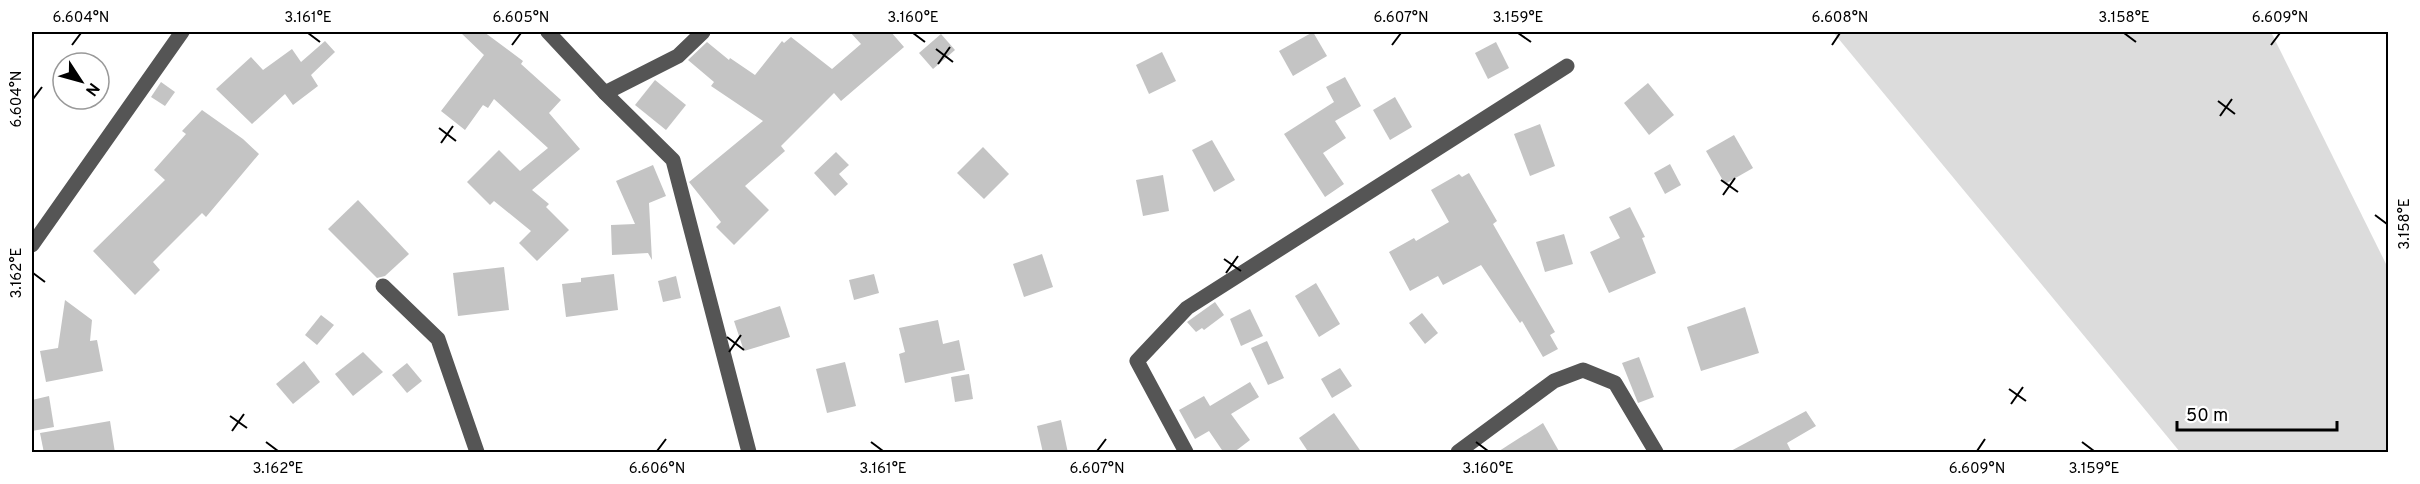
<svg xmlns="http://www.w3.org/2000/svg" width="2420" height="484" font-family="Overpass,sans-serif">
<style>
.green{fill:#dcdcdc}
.building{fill:#c4c4c4}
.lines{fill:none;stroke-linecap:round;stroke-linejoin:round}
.minor{stroke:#555;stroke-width:15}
.ticks{fill:none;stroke:#000;stroke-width:2}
.neatline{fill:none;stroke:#000;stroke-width:2}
.ticks-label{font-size:15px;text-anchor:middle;fill:#000}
</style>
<rect width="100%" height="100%" fill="#fff"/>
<!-- green -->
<polygon class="green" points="1833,32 2271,32 2388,268 2388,452 2180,452"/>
<!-- building -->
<g class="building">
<polygon points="460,32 484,32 523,61 521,64 561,100 549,113 580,149 532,190 549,204 546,207 569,230 537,261 519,243 531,231 494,201 490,205 467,182 499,150 520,171 548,148 494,99 488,108 483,105 465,130 441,111 484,55"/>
<polygon points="850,32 891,32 904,47 841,101 834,93 781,146 785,151 745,186 769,210 734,245 716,227 721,222 689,182 763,121 711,86 714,82 688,60 707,42 729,60 730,58 755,75 782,41 784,43 791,37 832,69 861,44"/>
<polygon points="1313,32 1327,56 1293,76 1279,51"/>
<polygon points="941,34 955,50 933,69 919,53"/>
<polygon points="325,41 335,52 311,75 318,86 293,105 285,94 252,124 216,89 251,57 263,70 292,49 301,62"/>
<polygon points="1496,42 1509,68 1488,79 1475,53"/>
<polygon points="1162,52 1176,81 1149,94 1136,65"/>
<polygon points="1345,77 1361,106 1335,121 1346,138 1323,153 1344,184 1325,197 1284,134 1334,102 1326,87"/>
<polygon points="655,80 686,105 666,130 635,105"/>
<polygon points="161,82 175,92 165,106 151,97"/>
<polygon points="1648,83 1674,115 1649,135 1624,103"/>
<polygon points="1395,97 1412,127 1390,140 1373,110"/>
<polygon points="202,110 243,139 259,154 206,217 202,213 153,262 160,270 135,295 93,251 165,180 154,170 186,134 182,131"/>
<polygon points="1540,124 1555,166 1530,176 1514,134"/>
<polygon points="1734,135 1753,168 1725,184 1706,151"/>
<polygon points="1212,140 1235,180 1214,192 1192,150"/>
<polygon points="983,147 1009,174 984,199 957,173"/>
<polygon points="836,152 849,165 839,174 848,184 835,196 814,173"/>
<polygon points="1670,164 1681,185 1665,194 1654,173"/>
<polygon points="653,165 666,196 649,203 652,260 648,253 612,255 611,225 635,224 616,181"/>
<polygon points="1469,173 1497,221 1493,224 1555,332 1550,335 1558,349 1543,357 1522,321 1520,323 1481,265 1443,285 1438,276 1410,291 1389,252 1414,238 1416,241 1449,222 1431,190 1459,174 1462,177"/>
<polygon points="1163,175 1169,211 1143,216 1136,180"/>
<polygon points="358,200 409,254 385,276 377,278 328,229"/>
<polygon points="1630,207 1645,237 1642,238 1656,273 1609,293 1590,252 1620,238 1609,217"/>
<polygon points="1564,234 1573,264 1545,272 1536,242"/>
<polygon points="1042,254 1053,287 1024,297 1013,264"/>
<polygon points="504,267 509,310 458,316 453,273"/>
<polygon points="614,274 618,310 566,317 562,284 581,282 581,278"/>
<polygon points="874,274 879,293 854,300 849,280"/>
<polygon points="676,276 681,298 663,302 658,281"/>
<polygon points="1316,283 1340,324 1319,337 1295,296"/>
<polygon points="65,300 92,320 90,341 97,340 103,371 46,382 40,351 58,348"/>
<polygon points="1215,302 1224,315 1204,330 1202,328 1196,332 1187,322"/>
<polygon points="780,306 790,337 744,351 734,321"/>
<polygon points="1745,307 1759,353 1701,371 1687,327"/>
<polygon points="1250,309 1263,336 1241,346 1230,319"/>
<polygon points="1422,313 1438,333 1425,344 1409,323"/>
<polygon points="321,315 334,325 317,345 305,335"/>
<polygon points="938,320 943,344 959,340 965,370 905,383 899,354 905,352 899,328"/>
<polygon points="1267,341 1284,378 1268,385 1251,348"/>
<polygon points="363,352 383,372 353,396 335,374"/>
<polygon points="1639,357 1654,397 1638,403 1622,363"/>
<polygon points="304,361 320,382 293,404 276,384"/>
<polygon points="845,362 856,406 827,413 816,369"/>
<polygon points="407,363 422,381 407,393 392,375"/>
<polygon points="1340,368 1352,386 1332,398 1321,379"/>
<polygon points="969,374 973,399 955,402 951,377"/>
<polygon points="1250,382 1259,397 1231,414 1250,440 1233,453 1224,453 1209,431 1195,439 1179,410 1204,396 1210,406"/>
<polygon points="49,396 54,427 32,431 32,400"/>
<polygon points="1806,411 1816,426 1787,443 1792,453 1727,453"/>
<polygon points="1334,413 1362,453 1309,453 1299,438"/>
<polygon points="1061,420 1068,453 1043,453 1037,426"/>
<polygon points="110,421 115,453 44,453 40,433"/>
<polygon points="1543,423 1560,453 1496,453"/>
</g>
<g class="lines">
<!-- minor -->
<g class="minor">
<polyline points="548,32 605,93 678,56 703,32"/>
<polyline points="605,93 673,160 749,452"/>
<polyline points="32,245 182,32"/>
<polyline points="383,286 438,339 477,452"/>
<polyline points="1186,452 1137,361 1187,308 1567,66"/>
<polyline points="1458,452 1554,381 1583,370 1615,383 1656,452"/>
</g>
</g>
<!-- ticks -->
<path class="ticks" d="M 308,33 L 320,42M 913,33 L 925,42M 1518,33 L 1531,42M 2124,33 L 2136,42M 72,45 L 81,33M 512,45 L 521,33M 1392,45 L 1401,33M 1832,45 L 1840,33M 2271,45 L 2280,33M 936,49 L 953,62M 938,64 L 950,47M 33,99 L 42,87M 2218,101 L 2235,114M 2220,116 L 2232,99M 439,128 L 456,141M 441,143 L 453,126M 1721,180 L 1738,192M 1723,195 L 1735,178M 2375,215 L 2387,224M 1224,259 L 1241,271M 33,273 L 45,282M 1226,273 L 1238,256M 727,337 L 744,350M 729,352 L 741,335M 2009,389 L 2026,401M 2011,404 L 2023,387M 230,416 L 247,428M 232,431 L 244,414M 266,442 L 278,451M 871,442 L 883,451M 1476,442 L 1488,451M 2082,442 L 2094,451M 657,451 L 666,439M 1097,451 L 1106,439M 1977,451 L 1985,439"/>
<!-- border -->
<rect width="2420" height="484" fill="none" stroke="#ffffff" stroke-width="66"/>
<!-- north arrow -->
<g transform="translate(81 81) rotate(126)"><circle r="28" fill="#ffffff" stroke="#999999" stroke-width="1.5"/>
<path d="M0-4.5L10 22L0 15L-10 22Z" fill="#000000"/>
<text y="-9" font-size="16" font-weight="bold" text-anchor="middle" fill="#000000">N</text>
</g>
<!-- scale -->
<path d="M2177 421v9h160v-9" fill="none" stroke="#000000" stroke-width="3"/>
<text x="2186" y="421" font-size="18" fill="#000000" stroke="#ffffff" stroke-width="4.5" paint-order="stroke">50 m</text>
<rect x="33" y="33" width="2354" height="418" class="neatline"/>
<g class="ticks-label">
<text x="81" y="22">6.604°N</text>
<text x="308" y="22">3.161°E</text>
<text x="521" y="22">6.605°N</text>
<text x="913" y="22">3.160°E</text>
<text x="1401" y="22">6.607°N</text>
<text x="1518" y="22">3.159°E</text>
<text x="1840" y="22">6.608°N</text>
<text x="2124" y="22">3.158°E</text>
<text x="2280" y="22">6.609°N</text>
<text transform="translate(16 99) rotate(-90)" y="5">6.604°N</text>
<text transform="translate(2404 224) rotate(-90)" y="5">3.158°E</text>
<text transform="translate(16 273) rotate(-90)" y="5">3.162°E</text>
<text x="278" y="473">3.162°E</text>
<text x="657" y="473">6.606°N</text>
<text x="883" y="473">3.161°E</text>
<text x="1097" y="473">6.607°N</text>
<text x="1488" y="473">3.160°E</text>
<text x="1977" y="473">6.609°N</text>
<text x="2094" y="473">3.159°E</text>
</g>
</svg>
